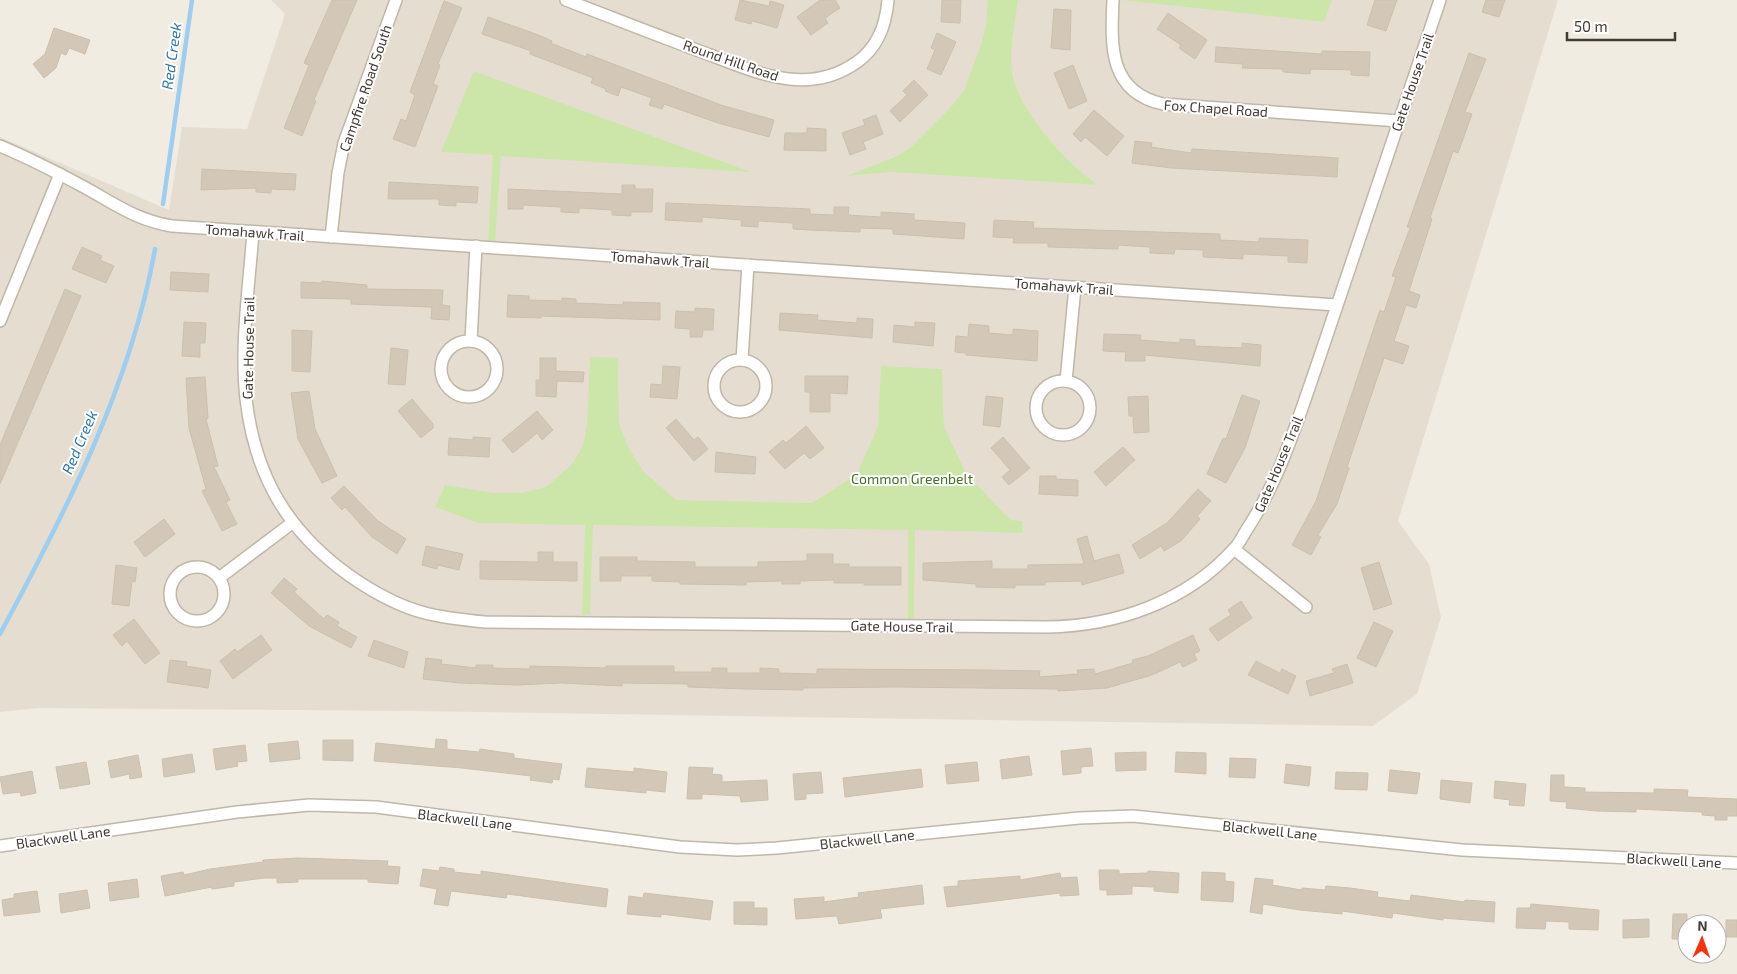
<svg xmlns="http://www.w3.org/2000/svg" width="1737" height="974" font-family="'Exo 2',sans-serif">
<style>
.residential{fill:#e5ded0}
.green{fill:#cce6aa}
.lines{fill:none;stroke-linecap:round;stroke-linejoin:round}
.stream{stroke:#9dceef;stroke-width:4.5}
.building{fill:#d3c8b8;stroke:#cdc0ab}
.minor-casing{stroke:#bfb7a8;stroke-width:14}
.minor{stroke:#fff;stroke-width:11}
.labels{text-anchor:middle;dominant-baseline:central;stroke-width:4;stroke-linejoin:round;paint-order:stroke}
.street-label{font-size:14px;fill:#433c33;stroke:#fff}
.park-label{font-size:14px;fill:#457327;stroke:#fff}
.water-label{font-size:15px;font-style:italic;fill:#2d78ad;stroke:#fff}
</style>
<rect width="100%" height="100%" fill="#f1ece2"/>
<!-- residential -->
<polygon class="residential" points="271,0 1558,0 1398,521 1429,564 1441,617 1417,694 1373,726 408,711 38,708 0,712 0,137 169,210 182,127 247,129 285,14"/>
<!-- green -->
<g class="green">
<path d="M 988,0 L 1018,0 C 1015,23 1008,54 1013,77 C 1022,114 1067,164 1098,185 L 892,172 L 846,176 L 893,158 L 910,148 L 951,107 L 964,90 L 981,45 L 986,24 Z"/>
<polygon points="1122,0 1332,0 1324,22"/>
<polygon points="474,71 751,172 501,156 495,243 488,243 493,155 441,152"/>
<polygon points="590,357 618,358 619,424 629,449 644,472 676,500 812,503 857,474 878,426 881,366 942,369 944,427 967,475 1011,520 1022,521 1023,533 915,530 914,626 908,626 908,530 593,525 590,614 582,615 585,525 478,523 435,507 445,485 493,493 521,493 546,487 572,464 583,446 587,424"/>
</g>
<g class="lines">
<!-- stream -->
<g class="stream">
<polyline points="163,204 192,0"/>
<path d="M 0,634 C 65,513 131,386 155,249"/>
</g>
</g>
<!-- building -->
<g class="building">
<polygon points="332,0 357,0 314,100 316,101 302,136 284,128 309,65 304,63"/>
<polygon points="740,0 769,6 770,1 784,5 777,28 752,21 751,24 735,20"/>
<polygon points="820,0 835,0 840,8 825,18 828,23 811,35 797,17"/>
<polygon points="942,0 961,0 960,23 941,22"/>
<polygon points="1375,0 1397,0 1386,31 1367,25"/>
<polygon points="1486,0 1505,0 1499,17 1482,12"/>
<polygon points="444,1 462,8 438,64 440,65 433,84 438,86 415,147 393,139 401,119 406,121 415,95 410,92"/>
<polygon points="1054,9 1071,10 1070,50 1051,48"/>
<polygon points="1168,13 1207,40 1195,59 1179,48 1181,45 1157,29"/>
<polygon points="488,17 536,34 552,41 551,43 586,57 587,54 721,105 774,120 769,137 718,123 664,104 662,109 649,105 652,98 621,87 618,96 605,91 606,89 591,83 593,78 530,54 531,51 482,34"/>
<polygon points="54,28 90,40 85,54 69,48 66,55 61,53 56,68 44,78 33,64 45,54"/>
<polygon points="937,33 956,42 941,75 927,69 935,50 931,48"/>
<polygon points="1216,47 1322,54 1322,51 1370,52 1369,76 1351,75 1351,70 1311,69 1310,74 1283,72 1283,69 1242,68 1243,64 1215,62"/>
<polygon points="1469,53 1486,59 1465,112 1472,114 1458,153 1453,151 1430,218 1432,219 1409,291 1420,295 1416,308 1406,305 1394,341 1409,346 1403,364 1384,358 1347,467 1349,468 1337,504 1318,535 1321,537 1311,555 1292,545 1316,501 1380,310 1384,312 1396,277 1392,276 1410,228 1407,227"/>
<polygon points="1073,65 1087,101 1069,109 1054,73"/>
<polygon points="914,80 928,95 900,122 890,111 907,95 903,91"/>
<polygon points="1094,110 1124,136 1107,156 1085,137 1081,142 1073,134"/>
<polygon points="876,115 883,134 863,142 866,149 850,155 842,133 865,125 863,120"/>
<polygon points="807,128 826,129 826,151 784,150 785,133 807,133"/>
<polygon points="1135,141 1152,143 1151,147 1191,153 1192,149 1338,158 1337,177 1171,168 1132,163"/>
<polygon points="202,169 296,174 295,190 271,189 271,193 256,192 256,188 201,190"/>
<polygon points="389,182 478,187 477,203 456,202 456,206 439,205 439,199 388,199"/>
<polygon points="622,185 635,185 635,189 653,189 652,212 631,212 631,216 612,215 612,210 579,208 579,213 561,212 561,207 523,205 523,209 508,209 508,189 622,194"/>
<polygon points="666,203 810,209 810,214 834,215 834,207 849,207 848,215 881,217 881,212 914,214 914,220 965,223 964,239 893,234 893,229 860,228 860,232 809,230 793,229 793,223 758,221 758,227 741,226 742,220 702,217 702,222 665,220"/>
<polygon points="994,220 1034,222 1033,228 1220,234 1220,240 1259,242 1259,238 1308,240 1307,263 1288,262 1288,256 1243,254 1243,259 1203,257 1203,250 1175,249 1174,254 1150,253 1150,247 1118,245 1118,249 1048,247 1048,243 1013,243 1014,238 993,237"/>
<polygon points="82,247 102,256 100,260 114,266 106,283 72,269"/>
<polygon points="171,272 209,274 208,292 170,290"/>
<polygon points="322,281 367,285 367,289 443,290 442,305 450,306 449,320 431,319 432,307 351,304 351,299 301,298 301,282 322,283"/>
<polygon points="65,289 81,296 0,484 0,445"/>
<polygon points="508,295 529,296 529,300 562,301 562,298 576,299 576,303 623,305 623,302 660,303 660,320 541,316 541,318 507,317"/>
<polygon points="695,308 714,309 713,330 703,330 702,337 690,337 690,329 675,328 676,311 695,312"/>
<polygon points="780,313 818,315 817,320 857,323 857,318 873,319 872,338 779,330"/>
<polygon points="184,322 206,323 205,343 200,343 200,357 182,356"/>
<polygon points="915,322 935,323 933,346 893,342 894,325 915,327"/>
<polygon points="969,324 989,326 989,333 1013,335 1013,329 1038,331 1037,361 966,355 966,353 955,352 956,336 968,337"/>
<polygon points="292,330 312,331 310,372 292,371"/>
<polygon points="1104,334 1141,335 1140,340 1180,343 1180,339 1195,340 1195,346 1242,348 1242,343 1261,345 1260,366 1145,355 1145,361 1125,361 1126,352 1103,351"/>
<polygon points="391,348 408,350 405,385 388,384"/>
<polygon points="540,358 556,358 556,371 584,372 583,382 557,381 556,397 536,396 536,380 540,380"/>
<polygon points="663,366 680,367 677,399 650,397 651,384 662,385"/>
<polygon points="805,376 848,376 847,394 830,393 830,412 810,412 810,392 805,392"/>
<polygon points="205,377 208,418 206,419 218,466 214,467 230,500 226,502 237,524 222,531 202,491 206,489 189,428 186,378"/>
<polygon points="309,391 315,429 337,476 322,483 298,439 291,393"/>
<polygon points="1242,395 1260,401 1245,448 1226,483 1207,474 1223,438 1226,439"/>
<polygon points="986,396 1003,398 1000,427 983,425"/>
<polygon points="1148,396 1149,432 1134,433 1133,416 1129,416 1128,397"/>
<polygon points="412,399 433,424 433,428 421,438 398,411"/>
<polygon points="537,411 553,430 542,440 537,433 513,453 502,440"/>
<polygon points="676,419 694,440 698,437 708,449 694,461 666,428"/>
<polygon points="806,426 824,448 810,459 804,453 785,469 769,452 783,440 786,443"/>
<polygon points="473,437 490,438 489,457 448,455 449,438 473,440"/>
<polygon points="1003,437 1030,468 1009,485 1002,477 1010,470 991,448"/>
<polygon points="1123,447 1135,460 1106,486 1094,472"/>
<polygon points="716,452 756,457 755,474 715,472"/>
<polygon points="1040,476 1056,476 1056,479 1078,480 1078,496 1039,494"/>
<polygon points="344,486 378,521 406,539 397,554 372,537 345,507 342,510 331,498"/>
<polygon points="1198,489 1211,501 1197,516 1200,519 1181,541 1164,551 1161,546 1140,559 1132,545 1167,523"/>
<polygon points="164,519 175,534 145,557 134,542"/>
<polygon points="1087,536 1094,561 1119,554 1124,573 1082,585 1081,581 1045,582 1045,585 1015,585 1015,588 976,587 976,584 923,580 923,563 992,561 992,569 1028,569 1028,565 1084,564 1077,539"/>
<polygon points="426,546 463,554 459,570 438,565 437,569 422,565"/>
<polygon points="538,552 553,552 553,562 577,562 577,581 480,579 480,561 538,562"/>
<polygon points="807,554 833,554 833,564 849,564 849,567 901,567 901,585 864,585 864,583 834,583 834,580 800,581 800,584 782,584 782,581 746,582 746,585 680,584 680,582 652,581 652,576 621,576 621,581 600,581 600,557 637,557 637,561 695,562 695,567 758,567 758,562 807,561"/>
<polygon points="1379,562 1392,604 1374,610 1361,568"/>
<polygon points="116,565 137,568 135,582 132,581 129,606 112,604"/>
<polygon points="284,578 297,589 294,592 324,619 327,615 339,622 337,626 357,637 351,648 309,626 271,593"/>
<polygon points="1241,601 1252,618 1218,641 1209,629 1231,615 1228,610"/>
<polygon points="134,619 160,653 145,664 127,641 122,646 113,635"/>
<polygon points="1374,622 1393,631 1376,667 1357,658"/>
<polygon points="261,635 272,650 233,679 220,661 235,649 237,652"/>
<polygon points="1193,635 1200,651 1194,654 1197,660 1183,667 1180,662 1152,675 1107,688 1058,691 1057,689 896,687 803,688 803,690 746,689 688,687 688,684 622,683 622,686 561,683 517,685 460,683 423,679 426,658 442,660 441,664 476,668 476,665 493,665 493,668 530,669 530,666 606,668 606,666 674,666 674,672 712,672 712,668 727,668 727,673 760,673 760,668 779,669 779,673 817,674 817,669 988,670 1040,671 1039,677 1078,674 1077,670 1094,669 1095,674 1133,663 1132,660 1148,656"/>
<polygon points="374,640 408,652 404,668 368,656"/>
<polygon points="170,660 187,662 186,666 211,670 208,688 167,682"/>
<polygon points="1256,661 1280,673 1282,669 1296,676 1288,694 1248,675"/>
<polygon points="1347,664 1353,683 1310,696 1306,681 1334,673 1332,669"/>
<polygon points="436,739 447,740 447,749 479,752 480,749 514,754 514,758 562,764 559,780 553,779 552,783 530,780 531,776 462,768 374,761 376,743 435,749"/>
<polygon points="323,740 353,740 353,761 323,760"/>
<polygon points="298,741 300,759 270,762 268,744"/>
<polygon points="245,745 247,761 237,762 238,766 216,770 213,749"/>
<polygon points="1091,748 1093,766 1081,767 1081,773 1063,775 1061,751"/>
<polygon points="1146,752 1146,770 1116,771 1115,753"/>
<polygon points="1176,752 1206,753 1206,774 1175,772"/>
<polygon points="192,754 195,772 164,777 162,759"/>
<polygon points="138,755 142,777 130,779 129,774 111,778 108,761"/>
<polygon points="1029,756 1032,775 1002,779 1000,760"/>
<polygon points="1230,758 1256,759 1255,778 1229,777"/>
<polygon points="86,762 90,784 60,789 56,767"/>
<polygon points="977,762 979,781 947,784 945,765"/>
<polygon points="1286,764 1311,767 1309,786 1284,783"/>
<polygon points="689,767 713,768 712,774 722,775 722,782 767,780 768,800 741,802 740,796 702,794 702,799 687,799"/>
<polygon points="587,768 634,772 634,768 667,772 665,792 646,790 646,793 585,787"/>
<polygon points="921,769 923,787 845,797 843,778"/>
<polygon points="1390,770 1420,773 1417,794 1388,791"/>
<polygon points="32,771 36,793 21,796 20,792 3,794 0,777"/>
<polygon points="821,772 823,793 806,794 806,799 795,800 793,774"/>
<polygon points="1336,772 1368,773 1367,790 1335,789"/>
<polygon points="1551,775 1564,775 1564,787 1585,788 1585,792 1654,793 1654,789 1688,790 1687,797 1737,799 1737,816 1727,816 1727,820 1715,820 1715,816 1702,815 1702,812 1636,809 1636,812 1596,811 1566,808 1567,802 1550,801"/>
<polygon points="1441,780 1472,783 1470,803 1440,799"/>
<polygon points="1495,781 1526,784 1524,806 1509,805 1510,800 1494,798"/>
<polygon points="298,858 388,861 387,866 400,867 398,884 368,882 368,879 298,879 298,882 277,883 277,878 264,878 234,882 234,886 212,889 212,887 165,896 161,876 183,872 184,875 210,869 263,862 263,860"/>
<polygon points="440,867 454,869 454,872 481,875 481,871 608,889 606,907 507,894 506,898 451,891 448,906 434,904 437,889 420,886 423,869 439,871"/>
<polygon points="1099,870 1119,870 1119,874 1148,873 1148,871 1179,873 1178,893 1154,891 1154,887 1132,886 1132,894 1107,895 1107,890 1100,890"/>
<polygon points="1202,872 1225,873 1225,881 1234,882 1233,902 1201,900"/>
<polygon points="1060,873 1061,878 1077,877 1079,895 1060,896 1060,893 947,907 944,887 958,886 958,881 1020,876 1020,880"/>
<polygon points="1255,878 1273,880 1272,885 1302,890 1302,888 1325,890 1326,886 1350,888 1378,892 1377,897 1410,901 1411,895 1464,902 1465,900 1495,902 1494,922 1443,918 1443,920 1393,913 1392,918 1342,911 1342,914 1300,910 1263,904 1262,914 1250,912"/>
<polygon points="137,879 139,897 110,901 108,883"/>
<polygon points="922,885 924,904 880,909 882,918 839,924 837,916 796,919 794,899 824,897 824,902 859,897 858,893"/>
<polygon points="87,890 90,908 61,913 59,894"/>
<polygon points="37,891 40,912 4,916 2,900 14,898 14,894"/>
<polygon points="644,893 713,901 710,920 661,914 661,917 627,914 629,896 643,898"/>
<polygon points="734,902 754,902 754,908 767,908 767,925 734,924"/>
<polygon points="1531,904 1599,910 1598,930 1569,929 1569,922 1546,921 1545,929 1516,928 1517,908 1530,908"/>
<polygon points="1673,914 1687,914 1687,939 1672,939"/>
<polygon points="1649,919 1649,937 1623,938 1623,920"/>
<rect x="1726" y="920" width="11" height="17"/>
</g>
<g class="lines">
<!-- minor casing -->
<g class="minor-casing">
<g id="minor">
<path d="M 566,0 C 608,16 651,33 694,49 C 748,68 804,100 857,62 C 877,48 886,25 888,0"/>
<path d="M 1113,0 C 1111,45 1108,92 1163,104 L 1399,121"/>
<path d="M 0,146 C 29,158 56,172 84,187 C 115,204 136,220 172,226 L 1337,305"/>
<path d="M 253,232 C 249,287 240,345 246,399 C 255,476 287,531 350,576 C 373,592 398,606 425,613 C 444,618 464,620 485,622 L 1047,627 C 1116,626 1186,602 1234,549 C 1240,543 1244,533 1249,526 C 1282,475 1300,413 1320,356 C 1360,238 1399,119 1440,0"/>
<polyline points="331,237 338,173 344,143 396,0"/>
<polyline points="0,321 60,174"/>
<polyline points="471,341 476,246"/>
<circle cx="469" cy="369" r="28"/>
<circle cx="740" cy="386" r="26"/>
<polyline points="742,360 748,265"/>
<circle cx="1063" cy="408" r="27"/>
<polyline points="1066,381 1075,287"/>
<polyline points="1234,549 1306,607"/>
<circle cx="197" cy="594" r="27"/>
<polyline points="219,578 292,523"/>
<polyline points="0,846 237,812 309,805 376,807 680,847 737,850 777,848 1079,818 1133,816 1462,850 1737,863"/>
</g>
</g>
<!-- minor -->
<use href="#minor" class="minor"/>
</g>
<g class="labels">
<!-- street labels -->
<g class="street-label">
<text transform="translate(731 60) rotate(19)">Round Hill Road</text>
<text transform="translate(1412 82) rotate(-71)">Gate House Trail</text>
<text transform="translate(365 88) rotate(-71)">Campfire Road South</text>
<text transform="translate(1216 108) rotate(4)">Fox Chapel Road</text>
<text transform="translate(255 232) rotate(4)">Tomahawk Trail</text>
<text transform="translate(660 259) rotate(4)">Tomahawk Trail</text>
<text transform="translate(1064 286) rotate(4)">Tomahawk Trail</text>
<text transform="translate(248 348) rotate(-89)">Gate House Trail</text>
<text transform="translate(1278 464) rotate(-67)">Gate House Trail</text>
<text transform="translate(902 626) rotate(1)">Gate House Trail</text>
<text transform="translate(465 819) rotate(7)">Blackwell Lane</text>
<text transform="translate(1270 830) rotate(6)">Blackwell Lane</text>
<text transform="translate(63 837) rotate(-8)">Blackwell Lane</text>
<text transform="translate(867 839) rotate(-6)">Blackwell Lane</text>
<text transform="translate(1674 860) rotate(3)">Blackwell Lane</text>
</g>
<!-- park labels -->
<g class="park-label">
<text x="912" y="478">Common Greenbelt</text>
</g>
<!-- water labels -->
<g class="water-label">
<text transform="translate(171 56) rotate(-82)">Red Creek</text>
<text transform="translate(79 442) rotate(-67)">Red Creek</text>
</g>
</g>
<!-- north arrow -->
<g transform="translate(1702 939) rotate(2)"><circle r="24" fill="#ffffff" stroke="#b4b1ad"/>
<path d="M0-4L9 19L0 12L-9 19Z" fill="#fa3110"/>
<text y="-8" font-size="14" font-weight="bold" text-anchor="middle" fill="#433c33">N</text>
</g>
<!-- scale -->
<path d="M1567 32v8h108v-8" fill="none" stroke="#433c33" stroke-width="2.5"/>
<text x="1574" y="32" font-size="15" fill="#433c33" stroke="#ffffff" stroke-width="4" paint-order="stroke">50 m</text>
</svg>
